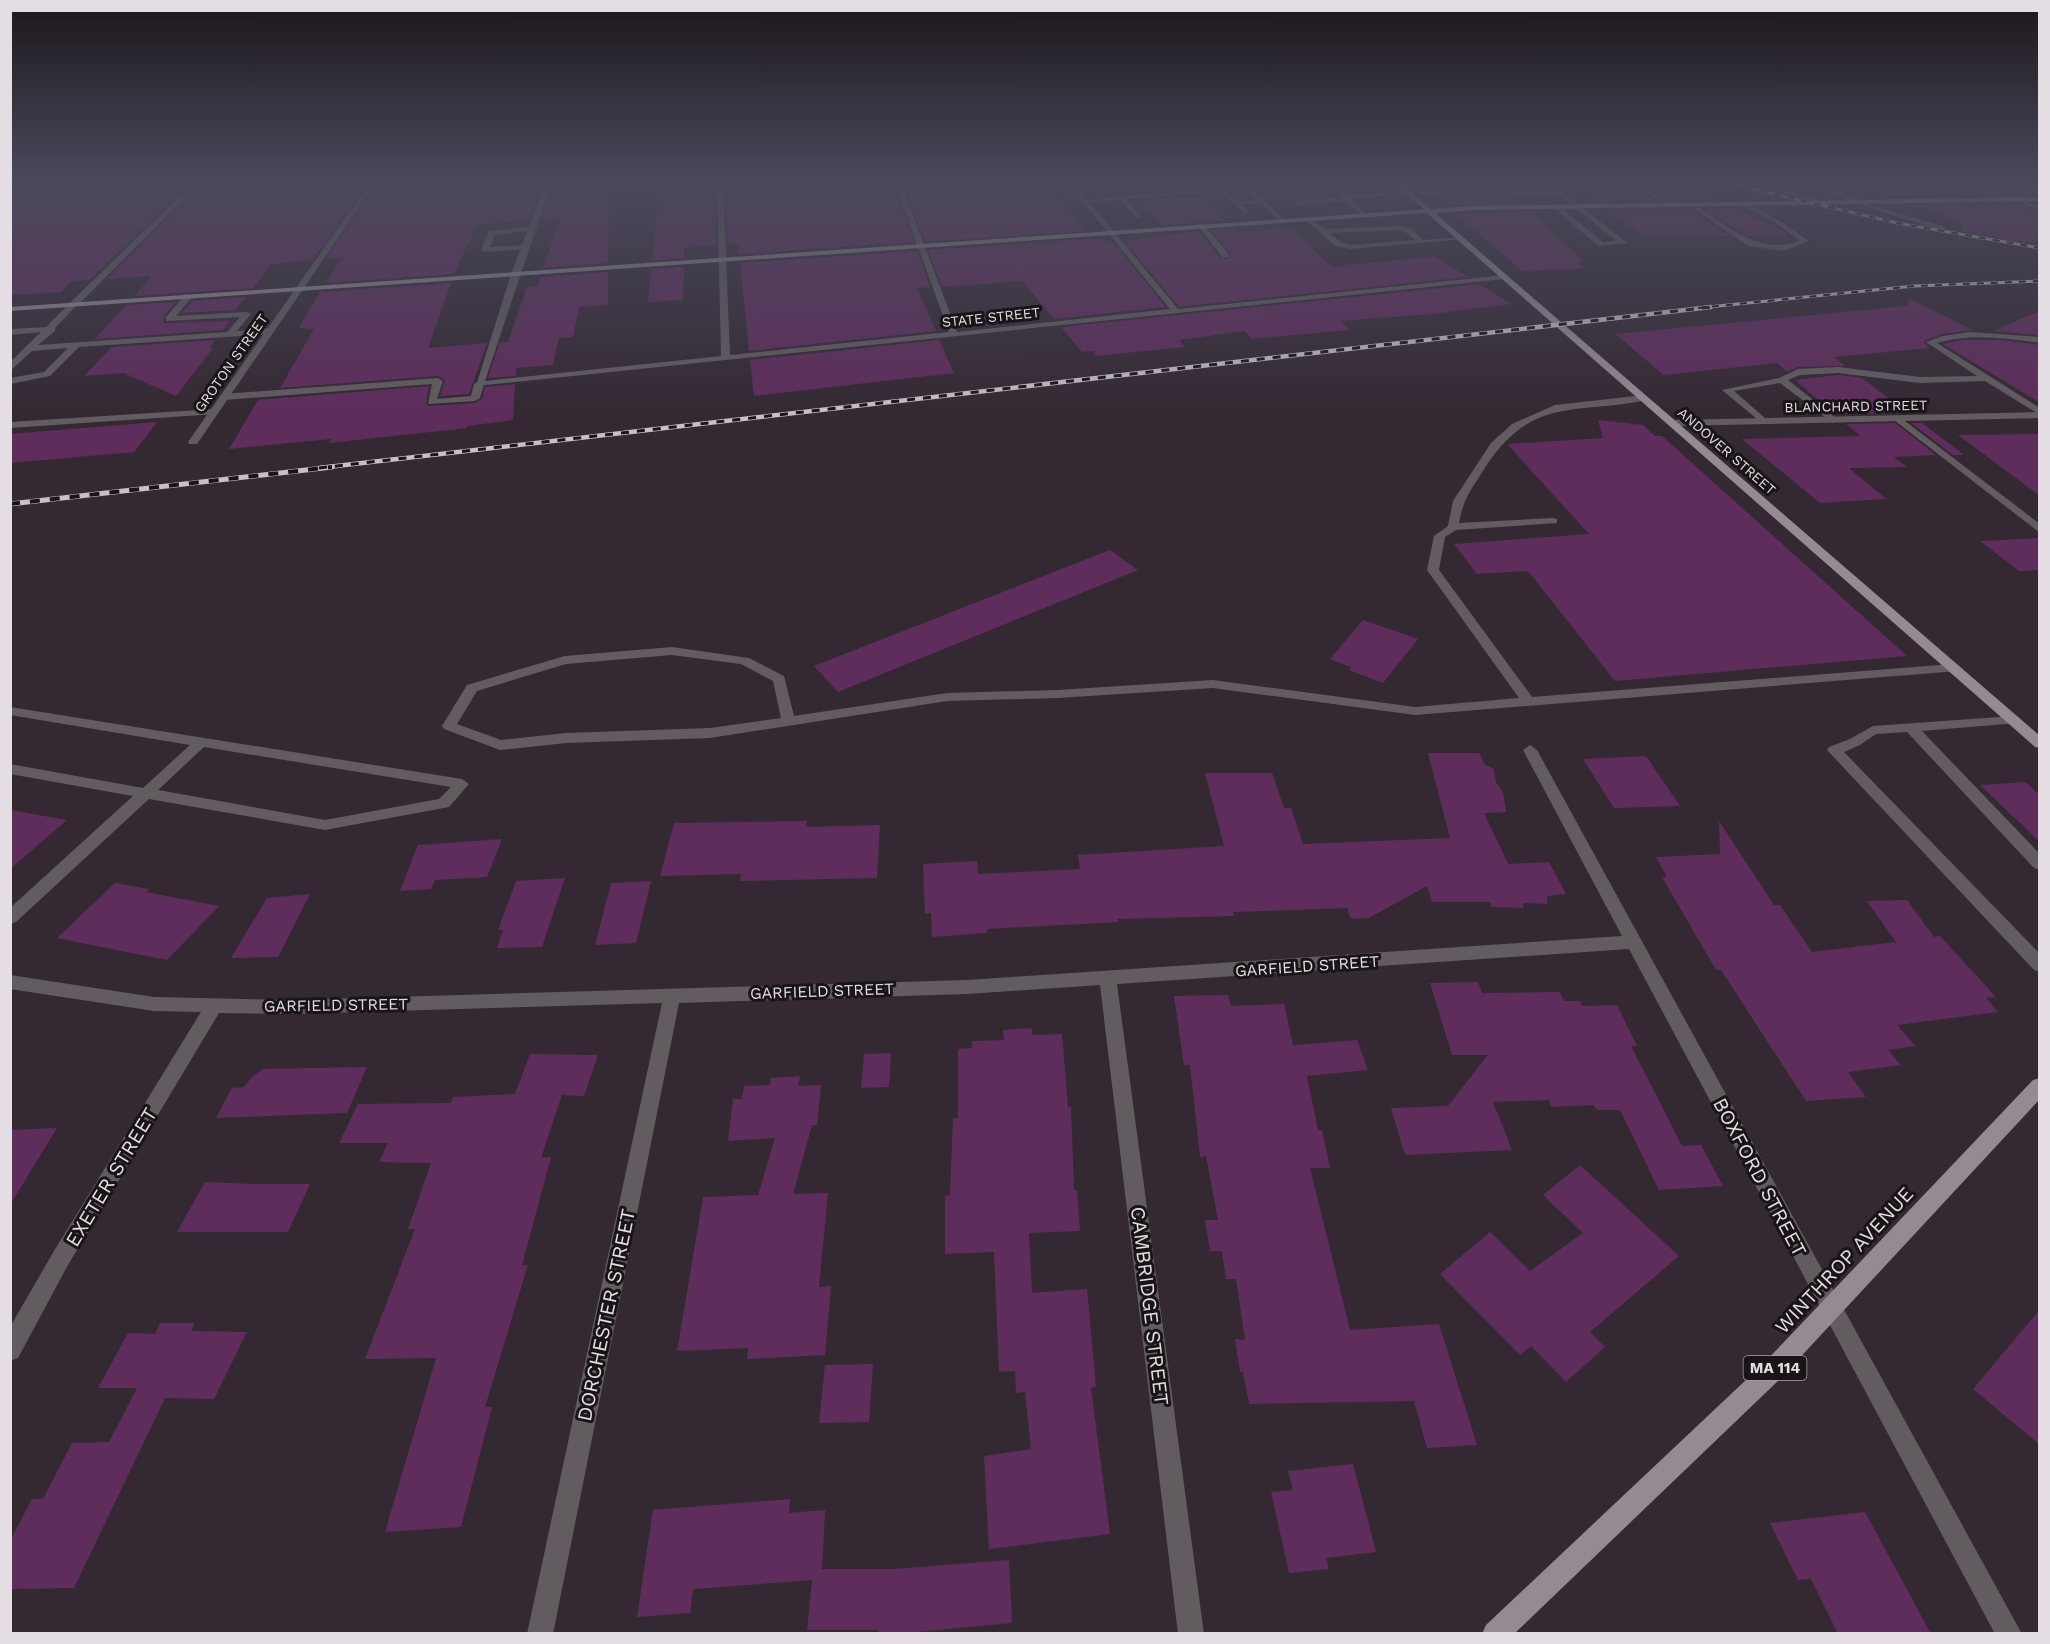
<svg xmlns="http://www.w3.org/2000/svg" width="2050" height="1644" font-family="'Work Sans',sans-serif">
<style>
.building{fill:#5f2d5c}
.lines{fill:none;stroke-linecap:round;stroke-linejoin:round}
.lane{fill:#625c61;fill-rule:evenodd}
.street{fill:#625c61;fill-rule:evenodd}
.secondary{fill:#7f767e;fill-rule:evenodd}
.primary{fill:#958a94;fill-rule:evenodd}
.rail-far2-casing{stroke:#c7c0c6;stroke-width:3}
.rail-far1-casing{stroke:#c7c0c6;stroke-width:4.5}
.rail-casing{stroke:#c7c0c6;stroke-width:5}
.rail-far2{stroke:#191418;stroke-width:2;stroke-dasharray:7;stroke-linecap:butt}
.rail-far1{stroke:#191418;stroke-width:3;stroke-dasharray:8;stroke-linecap:butt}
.rail{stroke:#191418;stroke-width:4;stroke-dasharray:10;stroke-linecap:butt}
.labels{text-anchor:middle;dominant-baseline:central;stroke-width:6;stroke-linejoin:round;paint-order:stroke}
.far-street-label{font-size:14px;fill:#e4dde3;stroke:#191418}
.shield{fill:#191418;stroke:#a7a1a6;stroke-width:1.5}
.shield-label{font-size:15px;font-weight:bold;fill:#e4dde3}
.street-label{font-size:16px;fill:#e4dde3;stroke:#191418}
.near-street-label{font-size:20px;fill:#e4dde3;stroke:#191418}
</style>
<rect width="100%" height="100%" fill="#342933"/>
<!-- building -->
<g class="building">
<polygon points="114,181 110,184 179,181 165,195 179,194 90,280 72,281 61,292 10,295 10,207 51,182"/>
<polygon points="288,181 368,181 313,260 271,264 253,288 134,296 152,276 107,279 193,193 283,188"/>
<polygon points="379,181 544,181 529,220 477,225 454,274 326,283 342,258 326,259"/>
<polygon points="554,181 609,181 608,263 543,268 560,219 541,220"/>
<polygon points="660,181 715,181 716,245 684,247 684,258 652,260"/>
<polygon points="725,181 775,181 775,184 892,181 914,242 739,254 738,243 728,244"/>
<polygon points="902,181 1046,181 1085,231 925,242"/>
<polygon points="1418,181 1498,181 1505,187 1426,188"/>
<polygon points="1671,181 1715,200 1673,201 1636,183"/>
<polygon points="1877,181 1964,181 1991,196 1907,197"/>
<polygon points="1979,181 2040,181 2040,195 2008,195"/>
<polygon points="1621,184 1656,201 1599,202 1581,188"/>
<polygon points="1202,196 1226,221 1162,225 1140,200"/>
<polygon points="1437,197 1516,197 1522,203 1446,206"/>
<polygon points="2019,204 2040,213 2040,231 2034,244 1961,231 1963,226 1923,205"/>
<polygon points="1733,208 1780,229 1789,235 1748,236 1704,209"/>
<polygon points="1690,209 1729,236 1643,236 1610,210"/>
<polygon points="1530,211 1584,262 1579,263 1586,268 1522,271 1456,214"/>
<polygon points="1273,226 1293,230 1332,267 1435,256 1468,277 1179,307 1124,241 1199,231 1220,258 1228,259 1230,252 1211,230 1234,229 1237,231 1272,229"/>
<polygon points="1091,239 1113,242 1166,307 1054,319 1022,281 942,287 928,250"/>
<polygon points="917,251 930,287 917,288 936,331 749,351 740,263"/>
<polygon points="684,267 683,300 648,302 651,269"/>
<polygon points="608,272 608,305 579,307 573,337 559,338 553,365 516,368 516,376 488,378 500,342 508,342 527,287 538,286 541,277"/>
<polygon points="451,283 428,348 487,343 469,394 440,396 445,380 438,376 280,388 314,329 299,328 320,292"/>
<polygon points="1480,284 1511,304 1433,314 1341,321 1350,330 1252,339 1245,331 1179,340 1185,347 1095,356 1093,351 1082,352 1061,327"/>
<polygon points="246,297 235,310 181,313 192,301"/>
<polygon points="1910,299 1973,330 1943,334 1925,340 1924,343 1930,348 1834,357 1845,366 1798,367 1787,372 1777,363 1664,375 1615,334 1907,306"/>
<polygon points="176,302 164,316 164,323 230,321 223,330 95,339 126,305"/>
<polygon points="2040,311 2040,335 1993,331"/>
<polygon points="215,340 209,349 213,348 176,396 124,373 84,376 112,347"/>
<polygon points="939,340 954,373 754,396 750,360"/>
<polygon points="1962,340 2001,340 2040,345 2040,403 1943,344"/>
<polygon points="1838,375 1862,378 1908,413 1835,414 1795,380"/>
<polygon points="515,384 513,420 467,426 467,428 329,443 331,439 229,449 258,400 429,386 426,404 428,406 475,403 482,399 485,387"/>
<polygon points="1598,420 1643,425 1655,436 1662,436 1907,656 1615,681 1528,571 1477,574 1454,544 1589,534 1507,444 1603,438"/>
<polygon points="157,422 134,452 10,463 10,434"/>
<polygon points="1895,423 1936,455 1894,457 1907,467 1849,468 1886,499 1820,503 1742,439 1861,436 1846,424"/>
<polygon points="1911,423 1922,423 1964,455 1953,455"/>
<polygon points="2040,434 2040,496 1958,435"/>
<polygon points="2040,538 2040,570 2019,571 1980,541"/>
<polygon points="1110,550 1138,570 838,692 814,666"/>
<polygon points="1363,620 1418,639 1383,683 1349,670 1351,667 1330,659"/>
<polygon points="1428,753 1479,753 1485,765 1494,769 1496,782 1503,792 1506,812 1484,813 1508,864 1549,862 1566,894 1547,896 1547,904 1523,903 1524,908 1492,907 1490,902 1432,902 1427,886 1369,918 1351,919 1347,908 1233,912 1234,916 1118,919 1118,922 987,929 987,933 932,937 931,913 925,914 923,864 977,861 978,874 1080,869 1078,855 1224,846 1205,773 1272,773 1284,808 1291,808 1303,844 1450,838"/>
<polygon points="1646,756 1680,806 1614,808 1583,759"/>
<polygon points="2025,782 2040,795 2040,842 1980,785"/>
<polygon points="10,810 67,820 10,869"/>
<polygon points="807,821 806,827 880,825 877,878 740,881 741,874 660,876 674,823"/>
<polygon points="1719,821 1774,905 1780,905 1812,952 1896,942 1867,901 1907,900 1934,937 1940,936 1996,997 1986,998 1998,1012 1897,1025 1915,1046 1888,1050 1901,1065 1848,1072 1866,1097 1806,1101 1721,970 1716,970 1662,877 1667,877 1656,857 1720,854"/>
<polygon points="502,839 487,877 435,880 431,889 400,891 418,845"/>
<polygon points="565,878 542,947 497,948 503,930 498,930 516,881"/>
<polygon points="651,881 636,943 595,945 611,883"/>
<polygon points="115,883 149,889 146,892 219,906 167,960 57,938"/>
<polygon points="310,894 278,957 231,958 267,898"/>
<polygon points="1478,982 1482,993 1560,992 1564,1001 1580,1001 1582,1006 1617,1005 1637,1046 1631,1046 1682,1146 1701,1145 1723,1186 1659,1190 1620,1110 1597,1110 1594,1105 1551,1107 1549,1100 1493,1102 1512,1150 1405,1155 1391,1108 1448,1106 1488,1055 1452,1055 1430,983"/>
<polygon points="1228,995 1231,1006 1284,1004 1293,1045 1357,1040 1368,1070 1307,1076 1318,1130 1322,1130 1330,1168 1310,1168 1350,1330 1439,1324 1477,1445 1427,1448 1414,1401 1249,1404 1243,1372 1240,1372 1235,1339 1245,1340 1236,1279 1226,1279 1222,1251 1210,1251 1205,1220 1218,1220 1206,1156 1200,1157 1190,1065 1184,1065 1174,996"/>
<polygon points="1032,1028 1032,1035 1062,1034 1068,1107 1071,1107 1074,1190 1077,1190 1080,1231 1029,1233 1032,1293 1087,1289 1096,1387 1091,1388 1110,1534 989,1549 984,1456 1031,1449 1025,1392 1016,1393 1015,1371 999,1372 994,1252 945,1254 945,1196 950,1195 953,1118 958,1118 958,1049 972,1048 972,1041 1004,1040 1003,1030"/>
<polygon points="891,1053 889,1087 861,1088 864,1054"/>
<polygon points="530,1054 598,1055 584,1096 562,1095 541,1158 551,1157 522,1265 528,1265 485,1407 492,1407 461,1527 385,1532 436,1358 365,1359 415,1229 408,1229 431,1163 379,1162 388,1143 339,1143 358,1104 451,1103 453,1097 515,1094"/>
<polygon points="367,1067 347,1113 216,1118 232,1088 244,1087 252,1077 263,1069"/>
<polygon points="800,1076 798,1086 821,1085 817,1125 812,1125 793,1194 828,1193 819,1287 831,1286 825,1355 747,1359 748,1348 677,1351 703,1197 758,1195 775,1138 728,1141 733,1099 742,1099 744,1086 770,1085 771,1078"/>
<polygon points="57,1128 10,1205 10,1130"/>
<polygon points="1580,1165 1679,1256 1590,1332 1605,1347 1566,1382 1531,1346 1520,1355 1440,1274 1490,1232 1530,1271 1583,1233 1543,1195"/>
<polygon points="205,1182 258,1184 310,1184 288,1232 177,1232"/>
<polygon points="2040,1309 2040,1445 1973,1389"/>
<polygon points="160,1323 195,1323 191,1331 247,1332 214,1399 165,1398 74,1588 10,1589 10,1541 32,1499 43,1499 72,1443 109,1442 137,1388 98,1388 128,1333 155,1334"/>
<polygon points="873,1364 869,1422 819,1423 825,1365"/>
<polygon points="1353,1464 1376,1552 1326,1558 1329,1569 1289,1573 1271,1492 1293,1490 1288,1471"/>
<polygon points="790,1499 789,1513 825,1510 822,1569 895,1569 1009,1560 1012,1623 894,1634 879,1634 879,1630 807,1630 812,1580 693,1589 690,1613 637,1617 653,1510"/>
<polygon points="1865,1512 1931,1634 1838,1634 1811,1579 1798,1580 1770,1523"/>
</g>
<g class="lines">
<!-- lane -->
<g class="lane">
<path d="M 1255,181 C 1277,181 1333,180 1348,195 L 1387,193 L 1390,195 L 1352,199 L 1367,215 L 1364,217 L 1346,201 L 1294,205 L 1291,203 L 1342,197 L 1337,192 L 1289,187 L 1275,183 L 1243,186 L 1240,184 Z"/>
<polygon points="1738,181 1748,181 1832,203 1829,205"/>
<polygon points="1811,181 1819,181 1858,201 1948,228 1941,230 1854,203"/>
<polygon points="274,182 272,185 191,190 188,188"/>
<polygon points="1543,189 1564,192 1627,243 1598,246 1554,208 1554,206 1558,206 1603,242 1616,241 1560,195 1409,195 1406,193 1409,191"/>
<polygon points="1203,190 1205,193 1126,199 1141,217 1138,219 1120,200 1085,202 1082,200"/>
<polygon points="1224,192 1228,192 1238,201 1262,200 1265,202 1242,205 1249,212 1244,213 1224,194"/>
<polygon points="2017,198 2040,206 2040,211 2017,200"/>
<path d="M 1745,202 L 1780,221 L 1809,241 L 1784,251 L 1748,246 L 1688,205 L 1693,204 C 1727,225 1758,256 1800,241 L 1776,223 L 1743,205 Z"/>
<path d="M 1306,218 L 1310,218 L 1324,229 L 1400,226 L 1411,228 L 1423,240 L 1461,237 L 1465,239 L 1350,249 L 1335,246 L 1306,220 ZM 1400,230 L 1405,232 L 1415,240 L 1350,245 L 1341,242 L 1329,233 Z"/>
<polygon points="1197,224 1203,224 1228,253 1228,257 1222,257"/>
<polygon points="535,226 532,230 495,235 490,247 525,245 528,249 485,252 481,250 489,231"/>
<polygon points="186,294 193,296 176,316 247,312 251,314 237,331 270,328 274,331 270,334 79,347 50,376 10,384 10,378 44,372 68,348 32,351 10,371 10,362 41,332 10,335 10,329 46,327 71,302 78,304 55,328 55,331 38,345 227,332 240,317 166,321 166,317"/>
<path d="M 1970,332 L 2040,337 L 2040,343 C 2006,338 1970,333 1937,343 L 2040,408 L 2040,415 L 1985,381 L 1920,383 L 1838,373 L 1800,375 L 1788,380 L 1836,418 L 1838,420 L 1833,423 L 1780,383 L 1734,391 L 1766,419 L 1766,423 L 1763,424 L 1722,390 L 1779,378 L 1798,369 L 1838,367 L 1920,377 L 1977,376 L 1926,342 L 1943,336 Z"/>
<polygon points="438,378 443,381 437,399 471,396 474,384 479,381 484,384 480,398 475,401 428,404 432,384 224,400 219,397 224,394"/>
<path d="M 1644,395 L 1647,396 L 1647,400 C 1577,415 1533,395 1486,466 C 1472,489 1464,496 1459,523 L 1553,518 L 1557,519 L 1557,523 L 1456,530 L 1445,537 L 1439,570 L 1532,697 L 1953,664 L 1958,665 L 1959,668 L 1958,671 L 1415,715 L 1213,688 L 1058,698 L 947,701 L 710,738 L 566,743 L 500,750 L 444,729 L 442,726 L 467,685 L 565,656 L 672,647 L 749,658 L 784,676 L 794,716 L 947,693 L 1058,690 L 1213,680 L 1415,707 L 1519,698 L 1427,570 L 1434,536 L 1448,526 L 1453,501 L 1491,443 L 1512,424 L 1555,405 ZM 672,655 L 741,664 L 773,681 L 781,718 L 710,728 L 566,733 L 501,740 L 457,724 L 477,691 L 566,664 Z"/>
<polygon points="214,409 219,412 217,414 10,428 10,422"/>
<polygon points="1897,415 2040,524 2040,533 1894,420 1892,418"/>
<path d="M 10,707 L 462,779 L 469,784 L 449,807 L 325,830 L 149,799 L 16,922 L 10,924 L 10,908 L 133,796 L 10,774 L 10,764 L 143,788 L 190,745 L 10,715 ZM 204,747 L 451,787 L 439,799 L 325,820 L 158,790 Z"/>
<polygon points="2013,716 2018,717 2020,720 2018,723 1922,731 2040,854 2040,870 2034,868 1907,732 1876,734 1860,745 1844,752 2040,954 2040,972 2034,970 1827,750 1829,747 1850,739 1873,726"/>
</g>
<!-- street -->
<g class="street">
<polygon points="22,181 29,181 10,194 10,189"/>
<polygon points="195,181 202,181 77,306 71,306 71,302"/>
<polygon points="371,181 377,181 197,444 189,444 188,442"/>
<polygon points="546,181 552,181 485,381 721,356 717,181 723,181 730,355 949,332 894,181 900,181 957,332 1170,309 1066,181 1072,181 1178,309 1505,275 1509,277 1505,279 476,386 511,274"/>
<polygon points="1236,181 1243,181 1285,220 1285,222 1281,222"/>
<polygon points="1620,181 1628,181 1677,205 1672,206"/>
<polygon points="1966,181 1974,181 2011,199 2006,200"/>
<polygon points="2040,412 2040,418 1673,426 1668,423 1673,420"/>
<polygon points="1530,745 1537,750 2022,1634 1995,1634 1629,949 1117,984 1204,1634 1178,1634 1100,985 967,994 679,1003 553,1634 527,1634 662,1003 291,1014 219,1013 68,1265 18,1358 10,1361 10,1327 54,1251 201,1012 154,1011 10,989 10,975 154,997 291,1000 967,980 1622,936 1523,750"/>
</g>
<!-- secondary -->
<polygon class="secondary" points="1391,181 1398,181 1431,210 1431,212 1427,212"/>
<!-- primary -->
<g class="primary">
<polygon points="2040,197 2040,201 1473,210 1435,213 2040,736 2040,748 2035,747 1427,213 10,311 10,307 1473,206"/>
<polygon points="2040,1078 2040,1099 1781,1378 1514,1634 1482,1634 1486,1625 1765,1362 2033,1080"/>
</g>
<!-- rail-far2 casing -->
<g class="rail-far2-casing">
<g id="rail-far2">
<polyline points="1719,181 1897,223 2040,248"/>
<polyline points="1698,308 1914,286 2040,281"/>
</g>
</g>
<!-- rail-far1 casing -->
<g class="rail-far1-casing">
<polyline id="rail-far1" points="319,468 1711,307"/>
</g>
<!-- rail casing -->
<g class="rail-casing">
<polyline id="rail" points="10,504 332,467"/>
</g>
<!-- rail-far2 -->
<use href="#rail-far2" class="rail-far2"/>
<!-- rail-far1 -->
<use href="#rail-far1" class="rail-far1"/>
<!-- rail -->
<use href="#rail" class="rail"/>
</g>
<!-- sky -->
<linearGradient id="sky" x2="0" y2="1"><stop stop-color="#1d171c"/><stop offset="0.44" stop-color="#4a495b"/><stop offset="1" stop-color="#4a495b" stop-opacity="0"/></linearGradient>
<rect width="2050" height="411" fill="url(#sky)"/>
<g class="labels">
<!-- far-street labels -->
<g class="far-street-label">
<text transform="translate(991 317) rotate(-6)">STATE STREET</text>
<text transform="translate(231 363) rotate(-55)">GROTON STREET</text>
<text transform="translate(1856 406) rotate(-1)">BLANCHARD STREET</text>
<text transform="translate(1727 451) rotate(41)">ANDOVER STREET</text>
</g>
<!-- shield labels -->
<rect class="shield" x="1743.5" y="1356" width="63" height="24" rx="4.5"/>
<g class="shield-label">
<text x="1775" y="1368">MA 114</text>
</g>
<!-- street labels -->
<g class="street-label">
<text transform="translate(1307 966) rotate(-4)">GARFIELD STREET</text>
<text transform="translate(822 991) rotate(-2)">GARFIELD STREET</text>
<text transform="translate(336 1005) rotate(-1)">GARFIELD STREET</text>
</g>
<!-- near-street labels -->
<g class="near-street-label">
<text transform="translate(111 1177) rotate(-59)">EXETER STREET</text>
<text transform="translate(1760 1177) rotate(62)">BOXFORD STREET</text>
<text transform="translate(1844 1260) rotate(-47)">WINTHROP AVENUE</text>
<text transform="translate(1150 1306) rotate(83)">CAMBRIDGE STREET</text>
<text transform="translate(606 1315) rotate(-78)">DORCHESTER STREET</text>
</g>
</g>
<!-- border -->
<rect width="2050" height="1644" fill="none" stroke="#e4dde3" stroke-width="24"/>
</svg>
